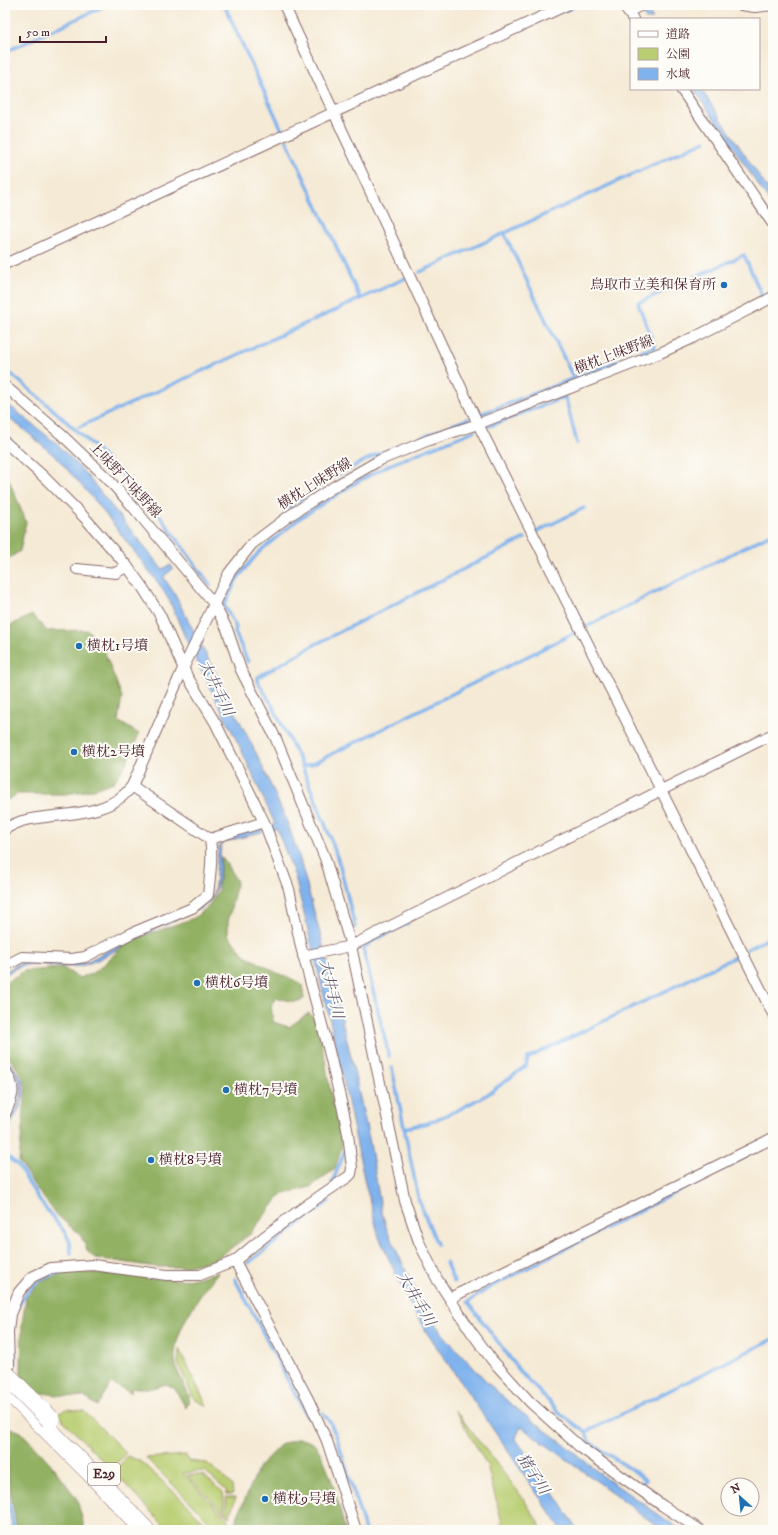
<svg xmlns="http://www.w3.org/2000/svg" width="778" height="1535" font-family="'IM FELL DW Pica','Noto Serif JP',serif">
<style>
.green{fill:#b9ce72;stroke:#82764e}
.forest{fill:#92b164;stroke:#6e6848}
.water{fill:#80b3ed;stroke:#65698c}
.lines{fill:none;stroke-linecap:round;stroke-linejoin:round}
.stream{stroke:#80b3ed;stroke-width:3.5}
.street-casing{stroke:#866666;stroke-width:12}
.highway-casing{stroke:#866666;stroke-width:20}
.street{stroke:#fff;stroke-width:10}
.highway{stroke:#fff;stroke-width:19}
.highway-bridge-casing{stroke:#866666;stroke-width:20;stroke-linecap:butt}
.highway-bridge{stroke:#fff;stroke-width:19}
.poi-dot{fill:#1f6fb2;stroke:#fdfcf7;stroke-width:1.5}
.labels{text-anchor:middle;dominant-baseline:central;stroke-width:4;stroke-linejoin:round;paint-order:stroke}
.shield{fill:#fdfcf7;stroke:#806168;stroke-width:1}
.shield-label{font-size:13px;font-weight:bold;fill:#4a1f2b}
.poi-label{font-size:14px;fill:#4a1f2b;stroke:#fdfcf7;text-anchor:start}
.street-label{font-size:14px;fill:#4a1f2b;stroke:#fdfcf7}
.water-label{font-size:15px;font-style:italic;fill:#5d536f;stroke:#fdfcf7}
</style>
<rect width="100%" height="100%" fill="#fdfcf7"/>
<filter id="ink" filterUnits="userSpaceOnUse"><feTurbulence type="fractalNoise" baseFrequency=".025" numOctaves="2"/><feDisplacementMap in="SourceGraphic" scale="8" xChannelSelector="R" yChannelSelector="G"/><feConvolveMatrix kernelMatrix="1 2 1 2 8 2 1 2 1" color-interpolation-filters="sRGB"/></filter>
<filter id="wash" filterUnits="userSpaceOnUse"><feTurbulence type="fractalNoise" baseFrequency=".012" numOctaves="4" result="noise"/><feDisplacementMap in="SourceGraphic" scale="16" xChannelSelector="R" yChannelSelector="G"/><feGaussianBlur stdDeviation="0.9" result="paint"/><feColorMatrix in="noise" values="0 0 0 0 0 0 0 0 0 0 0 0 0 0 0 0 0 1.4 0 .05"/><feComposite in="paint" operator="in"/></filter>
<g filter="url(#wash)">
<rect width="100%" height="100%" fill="#f5ead5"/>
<!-- green -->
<g class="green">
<polygon points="179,1349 207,1406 194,1399 178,1364"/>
<polygon points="68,1409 84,1411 126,1453 111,1469 62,1419 63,1418 57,1413"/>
<polygon points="455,1410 523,1498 543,1530 504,1530 487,1465"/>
<polygon points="186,1455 188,1461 207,1463 232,1485 233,1494 227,1494 226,1490 204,1471 183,1473 228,1520 229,1530 218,1530 146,1458"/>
<polygon points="127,1456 140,1461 181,1498 211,1530 168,1530 114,1472"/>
<polygon points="187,1475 203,1475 223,1492 225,1514"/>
<polygon points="226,1497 236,1497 229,1517 227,1516"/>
</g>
<!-- forest -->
<g class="forest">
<polygon points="5,470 26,522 20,551 5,561"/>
<polygon points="32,615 47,631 88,630 105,653 122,697 118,721 139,734 126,764 114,782 91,790 66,794 18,794 5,801 5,628"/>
<polygon points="221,857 223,858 237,882 228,922 228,935 245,955 277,973 294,980 302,985 304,999 295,1002 276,998 271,1005 273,1022 289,1027 309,1013 315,1019 325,1059 331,1096 342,1145 335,1169 310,1187 281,1195 249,1235 216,1259 185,1267 156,1267 109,1260 95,1259 88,1252 81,1236 58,1216 35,1187 19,1161 26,1087 22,1076 5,1051 5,983 24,971 63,968 79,978 91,974 101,967 121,948 143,936 194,918 208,907 218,891"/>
<path d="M 71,1271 L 177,1280 L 192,1279 L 218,1272 C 200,1296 172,1331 175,1362 C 177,1373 185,1385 189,1396 L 189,1400 L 186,1408 L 175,1389 L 166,1384 L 152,1388 L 132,1388 L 131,1393 L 111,1383 L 97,1406 L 83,1396 L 74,1397 L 34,1392 L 21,1375 L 22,1325 L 26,1298 L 39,1282 Z"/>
<polygon points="8,1427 21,1432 50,1463 77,1499 85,1530 17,1530 9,1484 7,1456"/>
<path d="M 299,1438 C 303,1440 310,1441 314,1444 C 327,1456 341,1512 345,1530 L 237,1530 L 235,1522 L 259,1467 L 280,1445 Z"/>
</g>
<!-- water -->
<g class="water">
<polygon points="637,5 643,5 653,19 646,19"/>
<polygon points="694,89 701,89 773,197 773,207"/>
<polygon points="5,402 57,444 85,473 162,569 171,565 173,569 164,576 164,578 174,593 213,668 260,761 287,822 299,856 331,974 350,1053 370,1143 381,1209 387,1230 407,1273 424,1305 435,1324 448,1340 488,1383 513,1406 565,1445 603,1476 681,1530 663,1530 657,1526 579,1468 521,1427 517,1435 516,1439 558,1499 578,1530 562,1530 427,1333 408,1301 379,1237 365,1183 337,1050 319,975 295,877 277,829 270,831 269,827 275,824 240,747 188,644 170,602 159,584 97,503 57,458 22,428 5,416"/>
<path d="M 262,825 L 262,832 L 225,842 L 221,846 C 219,867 222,893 203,907 C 182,918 160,926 139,937 C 122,946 105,958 87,964 C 60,974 28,952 5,976 L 5,972 L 20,963 L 25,962 L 65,964 L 86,962 L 212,896 C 220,880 211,843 229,835 C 239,830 251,828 262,825 Z"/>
<path d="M 5,1057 C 10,1064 18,1072 22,1080 C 29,1098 14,1119 5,1133 L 5,1128 C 14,1114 27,1095 18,1078 C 15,1072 9,1066 5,1060 Z"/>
</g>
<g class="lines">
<!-- stream -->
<g class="stream">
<polyline points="224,5 282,130"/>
<polyline points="565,11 578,5"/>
<polyline points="5,52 107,5"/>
<polyline points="287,141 360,298"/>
<polyline points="504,233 573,377"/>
<polyline points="420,272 705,141"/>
<polyline points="5,369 48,405 90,443 152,505 210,585"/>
<polyline points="566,400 577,443"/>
<polyline points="481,414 655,347 638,303 744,255 762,296 773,290"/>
<polyline points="489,426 565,397"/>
<polyline points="79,427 406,278"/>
<polyline points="287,508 335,476 374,456 468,419"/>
<polyline points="536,532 584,508"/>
<polyline points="584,628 773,533"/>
<polyline points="248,662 235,632 236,627 224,605 237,579 259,552 300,518 355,483 389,465 474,431"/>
<polyline points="304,766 312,764 576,632"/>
<polyline points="355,927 340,866 332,842 300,761 272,705 258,682 258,677 316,644 525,538"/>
<polyline points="747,949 773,936"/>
<polyline points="389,1056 363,949 371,942 408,923"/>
<polyline points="392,1068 419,1201 437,1244"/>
<polyline points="404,1128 428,1123 458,1110 488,1094 526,1066 528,1058 739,955"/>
<polyline points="5,1155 18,1165 39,1200 66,1234 70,1242 71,1253"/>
<polyline points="332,1183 346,1148"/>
<polyline points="248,1263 329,1201"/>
<polyline points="446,1263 454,1282"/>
<polyline points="235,1279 307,1417"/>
<path d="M 17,1308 C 30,1286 35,1280 59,1272"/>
<polyline points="13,1339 15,1361 13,1368"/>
<polyline points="323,1413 330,1422 337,1438 365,1530"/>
<polyline points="586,1432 773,1339"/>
<polyline points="5,1482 14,1530"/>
<polyline points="642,1484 645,1480 640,1475 589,1442 586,1432 563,1416 522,1374 468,1302 490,1287 747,1156"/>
</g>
</g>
</g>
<g filter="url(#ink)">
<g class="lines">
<!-- street casing -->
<g class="street-casing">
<g id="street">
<polyline points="284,5 478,424 773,1014"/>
<polyline points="623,5 633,19"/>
<polyline points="741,5 755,7 773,5"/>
<polyline points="628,12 642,5"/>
<polyline points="681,89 773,224"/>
<polyline points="5,264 567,5"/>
<polyline points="5,386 63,436 108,479 133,507 214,604 227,629 241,670 276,739 325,858 351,946 405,1201 419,1242 437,1279 470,1330 492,1360 530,1402 580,1447 663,1506 700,1530"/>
<path d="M 5,442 L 44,477 L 85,518 L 127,566 L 143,588 L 160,615 L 187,676 L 216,724 L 253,799 L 264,822 L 289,889 L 301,947 L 328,1047 L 344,1114 L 348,1134 L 352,1168 L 351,1174 L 348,1177 C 309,1203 270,1230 235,1261"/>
<polyline points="77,569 116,573 127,566"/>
<polyline points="132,786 210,839"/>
<path d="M 5,829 C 10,826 16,823 22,821 C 58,812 108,819 132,786 L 182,671 L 214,604 L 229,573 L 252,544 L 289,516 L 335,486 L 380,460 L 429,440 L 478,424 L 660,353 L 693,338 L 773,297"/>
<polyline points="303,956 351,946 773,734"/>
<path d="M 5,966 L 22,957 L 72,959 L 85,957 L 132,933 L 192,908 L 208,895 C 210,876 213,858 210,839 L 264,822"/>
<path d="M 5,1070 C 17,1088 13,1096 5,1114"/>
<polyline points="450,1298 773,1138"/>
<polyline points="6,1379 9,1366 8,1332 10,1314 19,1292 32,1277 51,1268 93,1265 167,1275 200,1275 235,1261 308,1399 327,1441 356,1530"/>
</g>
</g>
<!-- highway casing -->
<g class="highway-casing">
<polyline id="highway" points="5,1387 93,1475 145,1530"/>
</g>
<!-- street -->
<use href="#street" class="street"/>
<!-- highway -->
<use href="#highway" class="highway"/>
<!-- highway-bridge casing -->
<g class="highway-bridge-casing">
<polyline id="highway-bridge" points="5,1374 50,1419"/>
</g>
<!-- highway-bridge -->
<use href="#highway-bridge" class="highway-bridge"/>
</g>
</g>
<!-- markers -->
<g class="poi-dot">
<circle cx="724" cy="285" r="4"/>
<circle cx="79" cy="646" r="4"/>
<circle cx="74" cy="752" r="4"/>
<circle cx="197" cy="983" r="4"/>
<circle cx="226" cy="1090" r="4"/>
<circle cx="151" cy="1160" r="4"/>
<circle cx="265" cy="1499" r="4"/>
</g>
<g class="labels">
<!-- shield labels -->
<rect class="shield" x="88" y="1463" width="32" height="22" rx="3"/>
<g class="shield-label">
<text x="104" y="1474">E29</text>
</g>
<!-- poi labels -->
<g class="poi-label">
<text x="716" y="285" text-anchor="end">鳥取市立美和保育所</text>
<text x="87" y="646">横枕1号墳</text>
<text x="82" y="752">横枕2号墳</text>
<text x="205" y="983">横枕6号墳</text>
<text x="234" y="1090">横枕7号墳</text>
<text x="159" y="1160">横枕8号墳</text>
<text x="273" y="1499">横枕9号墳</text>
</g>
<!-- street labels -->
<g class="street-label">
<text transform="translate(614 355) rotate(-21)">横枕上味野線</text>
<text transform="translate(125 480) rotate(47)">上味野下味野線</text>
<text transform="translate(315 484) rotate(-32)">横枕上味野線</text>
</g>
<!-- water labels -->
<g class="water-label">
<text transform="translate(216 688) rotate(64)">大井手川</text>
<text transform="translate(331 989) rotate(76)">大井手川</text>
<text transform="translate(416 1299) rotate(59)">大井手川</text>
<text transform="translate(533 1474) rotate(57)">猪子川</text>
</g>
</g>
<!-- margin -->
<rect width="778" height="1535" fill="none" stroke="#fdfcf7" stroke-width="20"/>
<!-- legend -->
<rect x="630" y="18" width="130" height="72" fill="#fdfcf7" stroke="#b5a4a5"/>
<rect x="638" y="31" width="20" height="6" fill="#ffffff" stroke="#b5a4a5"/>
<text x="666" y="38" font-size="12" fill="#4a1f2b">道路</text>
<rect x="638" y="48" width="20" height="12" fill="#b9ce72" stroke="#b5a4a5"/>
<text x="666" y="58" font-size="12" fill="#4a1f2b">公園</text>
<rect x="638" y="68" width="20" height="12" fill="#80b3ed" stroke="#b5a4a5"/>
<text x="666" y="78" font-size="12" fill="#4a1f2b">水域</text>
<!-- north arrow -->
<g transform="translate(740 1497) rotate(333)"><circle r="19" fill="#fdfcf7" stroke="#b5a4a5"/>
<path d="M0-3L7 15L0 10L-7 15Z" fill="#1f6fb2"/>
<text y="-6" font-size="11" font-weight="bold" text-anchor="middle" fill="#4a1f2b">N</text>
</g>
<!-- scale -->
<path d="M20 36v6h86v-6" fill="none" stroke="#4a1f2b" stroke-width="2"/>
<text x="26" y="36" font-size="12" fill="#4a1f2b" stroke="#fdfcf7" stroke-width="3" paint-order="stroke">50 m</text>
</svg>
